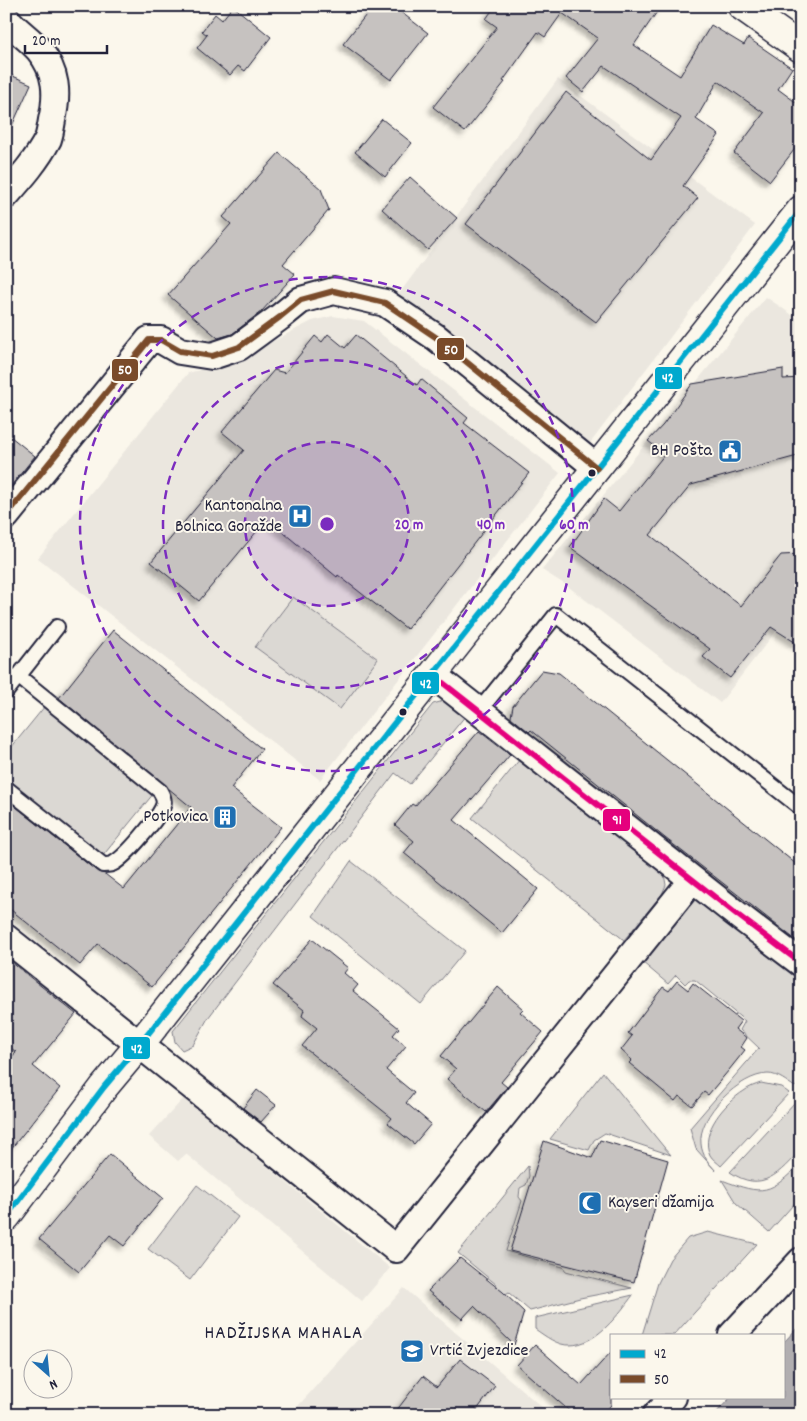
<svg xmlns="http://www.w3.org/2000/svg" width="807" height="1421" font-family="Dekko,sans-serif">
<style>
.built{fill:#ebe7df}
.green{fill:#dbd8d3;stroke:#7e7d87}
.water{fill:#b1aeb0;stroke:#787681}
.building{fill:#c6c2c0;stroke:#22223b;filter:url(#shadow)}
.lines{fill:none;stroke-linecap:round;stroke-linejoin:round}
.lane-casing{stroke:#22223b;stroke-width:18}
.street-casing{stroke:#22223b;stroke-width:30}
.secondary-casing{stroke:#22223b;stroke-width:31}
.lane{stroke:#fbf7ec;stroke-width:14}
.street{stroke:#fbf7ec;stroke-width:26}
.secondary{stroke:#fbf7ec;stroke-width:28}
.bus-1-casing{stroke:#fbf7ec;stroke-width:10}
.bus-2-casing{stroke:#fbf7ec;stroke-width:10}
.bus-3-casing{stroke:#fbf7ec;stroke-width:10}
.bus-1{stroke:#00a9ce;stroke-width:6}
.bus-2{stroke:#7a4b2a;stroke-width:6}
.bus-3{stroke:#e5007d;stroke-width:6}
.ring{fill:none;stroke:#7b2cbf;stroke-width:2.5;stroke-dasharray:9 6}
.bus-dot{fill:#22223b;stroke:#fbf7ec;stroke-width:2}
.labels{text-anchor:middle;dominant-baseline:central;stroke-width:4;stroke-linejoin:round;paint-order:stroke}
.poi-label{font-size:18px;fill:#22223b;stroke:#fbf7ec;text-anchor:end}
.neighbourhood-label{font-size:19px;letter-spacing:1px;fill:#22223b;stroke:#fbf7ec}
.centre{fill:#7b2cbf;stroke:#fbf7ec;stroke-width:2.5}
.ring-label{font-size:15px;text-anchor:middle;font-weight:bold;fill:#7b2cbf;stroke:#fbf7ec;stroke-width:4;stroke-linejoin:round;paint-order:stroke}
.line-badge{stroke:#fbf7ec;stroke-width:2}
.badge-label{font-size:14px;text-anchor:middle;font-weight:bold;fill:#fff}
</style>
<defs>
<filter id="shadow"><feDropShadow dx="-4.5" dy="4.5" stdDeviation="2.5" flood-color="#0004"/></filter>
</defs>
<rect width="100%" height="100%" fill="#fbf7ec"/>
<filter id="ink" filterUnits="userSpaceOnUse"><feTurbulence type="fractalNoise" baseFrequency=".02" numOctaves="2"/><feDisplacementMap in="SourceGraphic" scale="10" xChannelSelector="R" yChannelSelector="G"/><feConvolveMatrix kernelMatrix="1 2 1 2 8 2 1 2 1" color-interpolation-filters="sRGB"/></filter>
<g filter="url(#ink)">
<!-- built -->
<g class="built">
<polygon points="558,79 755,225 588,446 393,302"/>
<polygon points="766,297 801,321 801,599 720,703 566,585 542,570"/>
<polygon points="333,316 364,321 560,473 320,780 38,558 188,373 235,361 312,321"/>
<polygon points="184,1098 390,1268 362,1301 186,1154 178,1161 149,1136"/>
<polygon points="404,1288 551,1415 290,1415"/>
</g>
<!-- green -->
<g class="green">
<polygon points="293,597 378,659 340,709 255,647"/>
<polygon points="447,700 466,715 410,784 395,773 208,1018 193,1045 182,1050 175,1042 173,1031 433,704"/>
<polygon points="45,706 154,793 101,858 6,783 6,754"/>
<polygon points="520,759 664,874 666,885 662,894 624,940 472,818"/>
<polygon points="351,861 465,951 421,1004 313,916"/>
<path d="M 700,894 L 801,973 L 801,1084 L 799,1083 L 795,1087 C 787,1082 778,1074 768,1074 C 740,1074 697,1116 701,1144 C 702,1155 709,1164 716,1171 L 696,1149 L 690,1128 L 759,1048 L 740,1030 L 745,1021 L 695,980 L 689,980 L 685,984 L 676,975 L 668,984 L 642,962 Z"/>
<polygon points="603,1072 663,1146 671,1155 605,1133 594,1140 589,1150 550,1139"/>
<path d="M 761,1083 L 781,1087 L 789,1093 L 721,1166 C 718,1163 712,1159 710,1155 C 699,1132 726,1102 744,1091 C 749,1087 755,1085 761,1083 Z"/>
<path d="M 796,1101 L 801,1107 L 801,1149 C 780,1173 762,1194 730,1172 Z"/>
<path d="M 801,1163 L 801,1196 L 769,1232 L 736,1203 L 722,1180 C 764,1196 770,1194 801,1163 Z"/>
<polygon points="528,1166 529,1176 526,1185 520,1188 519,1197 522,1201 506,1251 563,1267 566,1271 632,1288 580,1298 530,1311 509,1293 494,1301 490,1295 497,1285 458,1253"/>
<polygon points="197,1185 238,1217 190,1280 148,1249"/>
<polygon points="708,1232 757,1244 674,1335 642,1335 658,1283 670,1259 688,1238"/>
<path d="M 633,1295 C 619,1314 596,1345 570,1345 C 558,1346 545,1336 535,1329 L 535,1318 Z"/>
</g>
<!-- water -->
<polygon class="water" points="801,1324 801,1415 714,1415 731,1397 783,1397 783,1343"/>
<!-- building -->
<g class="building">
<polygon points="233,6 271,37 245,71 238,66 230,75 197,48 207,35 202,31 215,14 222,20"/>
<polygon points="373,6 393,6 428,33 391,80 343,44"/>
<polygon points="495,6 661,6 634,45 680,76 711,25 744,45 748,38 792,68 778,89 801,106 801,141 770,181 734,153 764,113 718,81 696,119 719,135 683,186 698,198 596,322 466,224 566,92 651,160 681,118 604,66 583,92 566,78 598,38 562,13 545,37 538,32 503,81 505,82 465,132 433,107 497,27 486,19"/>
<polygon points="6,73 31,84 6,139"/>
<polygon points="382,119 412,143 385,177 355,152"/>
<polygon points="279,153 321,189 329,210 283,264 295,274 262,311 232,334 218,338 168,295 231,224 223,217"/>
<polygon points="410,177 457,218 428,250 382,209"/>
<polygon points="328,334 345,348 356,335 417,385 421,379 468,418 464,423 529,473 407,629 338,575 337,577 267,519 199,601 151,562 244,450 222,432 274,370 285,373 315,336 322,342"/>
<polygon points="783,369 783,379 801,378 801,455 691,485 650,535 741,606 781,555 801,554 801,646 771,627 730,678 703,657 710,649 570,547 604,499 619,511 665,454 648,441 663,425 692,384"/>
<polygon points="6,433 35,456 6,492"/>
<polygon points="113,630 262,749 231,788 281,827 152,987 98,944 80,965 6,906 6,799 98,872 105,874 124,889 191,807 59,698"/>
<polygon points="542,670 559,673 801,868 801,944 665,838 531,730 529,732 511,717 513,706"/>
<polygon points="479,731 510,755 454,820 538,889 502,933 404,853 414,841 395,825 412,804 415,806"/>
<polygon points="312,939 348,968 344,973 358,985 353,991 399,1028 393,1035 406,1046 386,1070 414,1093 406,1103 431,1124 414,1144 388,1123 392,1118 302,1046 317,1028 302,1016 304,1010 273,985"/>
<polygon points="6,958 76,1014 33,1066 60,1088 6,1155 6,1064 16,1052 6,1044"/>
<polygon points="677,981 688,990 693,983 741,1021 735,1029 747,1038 741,1047 745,1050 729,1070 708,1095 704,1092 692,1106 679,1096 675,1101 629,1063 632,1060 621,1050 632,1036 628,1033 663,987 669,991"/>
<polygon points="498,987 523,1009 520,1012 543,1032 501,1082 507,1087 486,1112 447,1079 456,1069 441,1056"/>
<polygon points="257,1090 276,1105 261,1122 243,1108"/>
<polygon points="600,1140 668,1160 634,1282 510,1251 544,1141 592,1158"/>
<polygon points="110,1154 163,1198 124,1246 110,1235 79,1272 39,1239"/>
<polygon points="460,1258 503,1292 524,1312 514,1345 474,1306 462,1319 428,1291"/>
<polygon points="535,1345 581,1385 611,1352 611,1405 602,1415 574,1415 517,1365"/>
<polygon points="460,1359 495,1386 473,1415 393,1415 423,1376 437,1387"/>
</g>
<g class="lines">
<!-- lane casing -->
<g class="lane-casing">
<g id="lane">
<polyline points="6,692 57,627"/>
<polyline points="479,711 556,615 801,808"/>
<path d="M 6,788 L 103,865 C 107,865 111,865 114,863 C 126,856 158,819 163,806 C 165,801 163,796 160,791 L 18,676"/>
</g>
</g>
<!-- street casing -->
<g class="street-casing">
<g id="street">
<path d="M 6,18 C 16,31 29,38 39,50 C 57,72 58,94 52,120 C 51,126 50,133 48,139 C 37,160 22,177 6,195"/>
<polyline points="6,516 149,340 161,340 180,351 212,356 239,347 280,317 301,300 334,291 385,303 437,338 597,468"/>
<polyline points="433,675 735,913 801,963"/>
<polyline points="6,938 396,1249 692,880"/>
<polyline points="732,1335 801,1261"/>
<polyline points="656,1415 673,1397"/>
</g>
</g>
<!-- secondary casing -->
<g class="secondary-casing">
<g id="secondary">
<polyline points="742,6 801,48"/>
<polyline points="6,1217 104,1087 140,1044 801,210"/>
</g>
</g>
<!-- lane -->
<use href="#lane" class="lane"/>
<!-- street -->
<use href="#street" class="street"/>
<!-- secondary -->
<use href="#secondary" class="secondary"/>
<!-- bus-1 casing -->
<g class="bus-1-casing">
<polyline id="bus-1" points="6,1217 104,1087 140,1044 801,210"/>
</g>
<!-- bus-2 casing -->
<g class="bus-2-casing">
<polyline id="bus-2" points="6,516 149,340 161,340 180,351 212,356 239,347 280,317 301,300 334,291 385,303 437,338 597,468"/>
</g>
<!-- bus-3 casing -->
<g class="bus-3-casing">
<polyline id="bus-3" points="433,675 735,913 801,963"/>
</g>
<!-- bus-1 -->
<use href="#bus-1" class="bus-1"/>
<!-- bus-2 -->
<use href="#bus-2" class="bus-2"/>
<!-- bus-3 -->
<use href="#bus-3" class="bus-3"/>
</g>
</g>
<!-- distance rings -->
<circle cx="327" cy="524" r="82" fill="#7b2cbf" fill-opacity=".12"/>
<g class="ring">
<circle cx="327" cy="524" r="82"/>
<circle cx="327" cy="524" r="164"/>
<circle cx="327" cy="524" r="247"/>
</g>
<!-- icons -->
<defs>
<g id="civic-square" transform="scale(1.25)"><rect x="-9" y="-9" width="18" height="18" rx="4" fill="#1f6fb2" stroke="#fbf7ec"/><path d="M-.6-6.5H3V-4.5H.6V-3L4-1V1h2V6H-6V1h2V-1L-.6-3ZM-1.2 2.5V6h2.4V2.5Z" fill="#fff"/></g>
<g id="hospital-square" transform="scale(1.25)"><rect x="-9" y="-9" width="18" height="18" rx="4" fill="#1f6fb2" stroke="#fbf7ec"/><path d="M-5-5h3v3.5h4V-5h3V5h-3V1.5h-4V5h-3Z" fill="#fff"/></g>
<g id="building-square" transform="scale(1.25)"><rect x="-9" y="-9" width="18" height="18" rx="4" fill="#1f6fb2" stroke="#fbf7ec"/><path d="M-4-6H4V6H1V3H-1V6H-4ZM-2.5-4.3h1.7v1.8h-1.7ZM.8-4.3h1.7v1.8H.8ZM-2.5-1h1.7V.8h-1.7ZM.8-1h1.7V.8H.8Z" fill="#fff"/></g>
<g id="mosque-square" transform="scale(1.25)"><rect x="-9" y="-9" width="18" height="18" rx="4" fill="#1f6fb2" stroke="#fbf7ec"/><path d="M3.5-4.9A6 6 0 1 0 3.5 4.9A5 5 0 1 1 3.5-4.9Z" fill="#fff"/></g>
<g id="school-square" transform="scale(1.25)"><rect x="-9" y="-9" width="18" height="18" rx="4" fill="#1f6fb2" stroke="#fbf7ec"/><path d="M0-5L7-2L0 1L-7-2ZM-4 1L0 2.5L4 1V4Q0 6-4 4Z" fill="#fff"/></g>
</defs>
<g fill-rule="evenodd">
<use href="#civic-square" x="730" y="451"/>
<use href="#hospital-square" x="300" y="516"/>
<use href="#building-square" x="225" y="817"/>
<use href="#mosque-square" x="590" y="1203"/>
<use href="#school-square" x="412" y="1351"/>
</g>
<!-- markers -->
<g class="bus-dot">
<circle cx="592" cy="473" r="4.5"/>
<circle cx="403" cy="712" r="4.5"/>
</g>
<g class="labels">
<!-- poi labels -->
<g class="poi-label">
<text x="712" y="451">BH Pošta</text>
<text x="282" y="506">Kantonalna<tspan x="282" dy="21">Bolnica Goražde</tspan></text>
<text x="208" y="817">Potkovica</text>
<text x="608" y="1203" text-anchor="start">Kayseri džamija</text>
<text x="430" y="1351" text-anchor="start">Vrtić Zvjezdice</text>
</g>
<!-- neighbourhood labels -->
<g class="neighbourhood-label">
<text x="284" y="1334">HADŽIJSKA MAHALA</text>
</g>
</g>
<circle cx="327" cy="524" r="8" class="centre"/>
<g class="ring-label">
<text x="409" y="529">20 m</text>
<text x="491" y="529">40 m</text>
<text x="574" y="529">60 m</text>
</g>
<g class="line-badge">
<rect x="436" y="337" width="29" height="24" rx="5" fill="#7a4b2a"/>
<rect x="111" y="358" width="28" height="24" rx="5" fill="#7a4b2a"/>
<rect x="654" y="366" width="29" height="24" rx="5" fill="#00a9ce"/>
<rect x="411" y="671" width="29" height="24" rx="5" fill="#00a9ce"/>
<rect x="602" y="808" width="29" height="24" rx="5" fill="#e5007d"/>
<rect x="122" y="1036" width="29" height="24" rx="5" fill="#00a9ce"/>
</g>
<g class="badge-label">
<text x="451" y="354">50</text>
<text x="125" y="374">50</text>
<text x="668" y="382">42</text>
<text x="426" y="688">42</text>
<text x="617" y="824">91</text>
<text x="137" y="1053">42</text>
</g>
<!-- margin -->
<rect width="807" height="1421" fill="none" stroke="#fbf7ec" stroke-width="25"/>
<rect x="12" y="12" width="782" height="1396" fill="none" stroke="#22223b" stroke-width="2" filter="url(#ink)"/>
<!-- legend -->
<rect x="610" y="1334" width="175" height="65" fill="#fbf7ec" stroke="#a4a2a5"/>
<rect x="620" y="1350" width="25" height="8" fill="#00a9ce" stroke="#a4a2a5"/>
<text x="654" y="1358" font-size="15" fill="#22223b">42</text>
<rect x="620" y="1375" width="25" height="8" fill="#7a4b2a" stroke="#a4a2a5"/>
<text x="654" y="1384" font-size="15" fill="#22223b">50</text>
<!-- north arrow -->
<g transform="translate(48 1374) rotate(153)"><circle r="24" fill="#fbf7ec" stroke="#a4a2a5"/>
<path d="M0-4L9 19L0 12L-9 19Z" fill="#1f6fb2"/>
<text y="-8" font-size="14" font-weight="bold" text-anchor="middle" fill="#22223b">N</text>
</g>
<!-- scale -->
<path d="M25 45v8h82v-8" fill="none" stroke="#22223b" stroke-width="2.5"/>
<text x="32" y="45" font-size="15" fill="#22223b" stroke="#fbf7ec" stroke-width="4" paint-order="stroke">20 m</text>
</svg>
